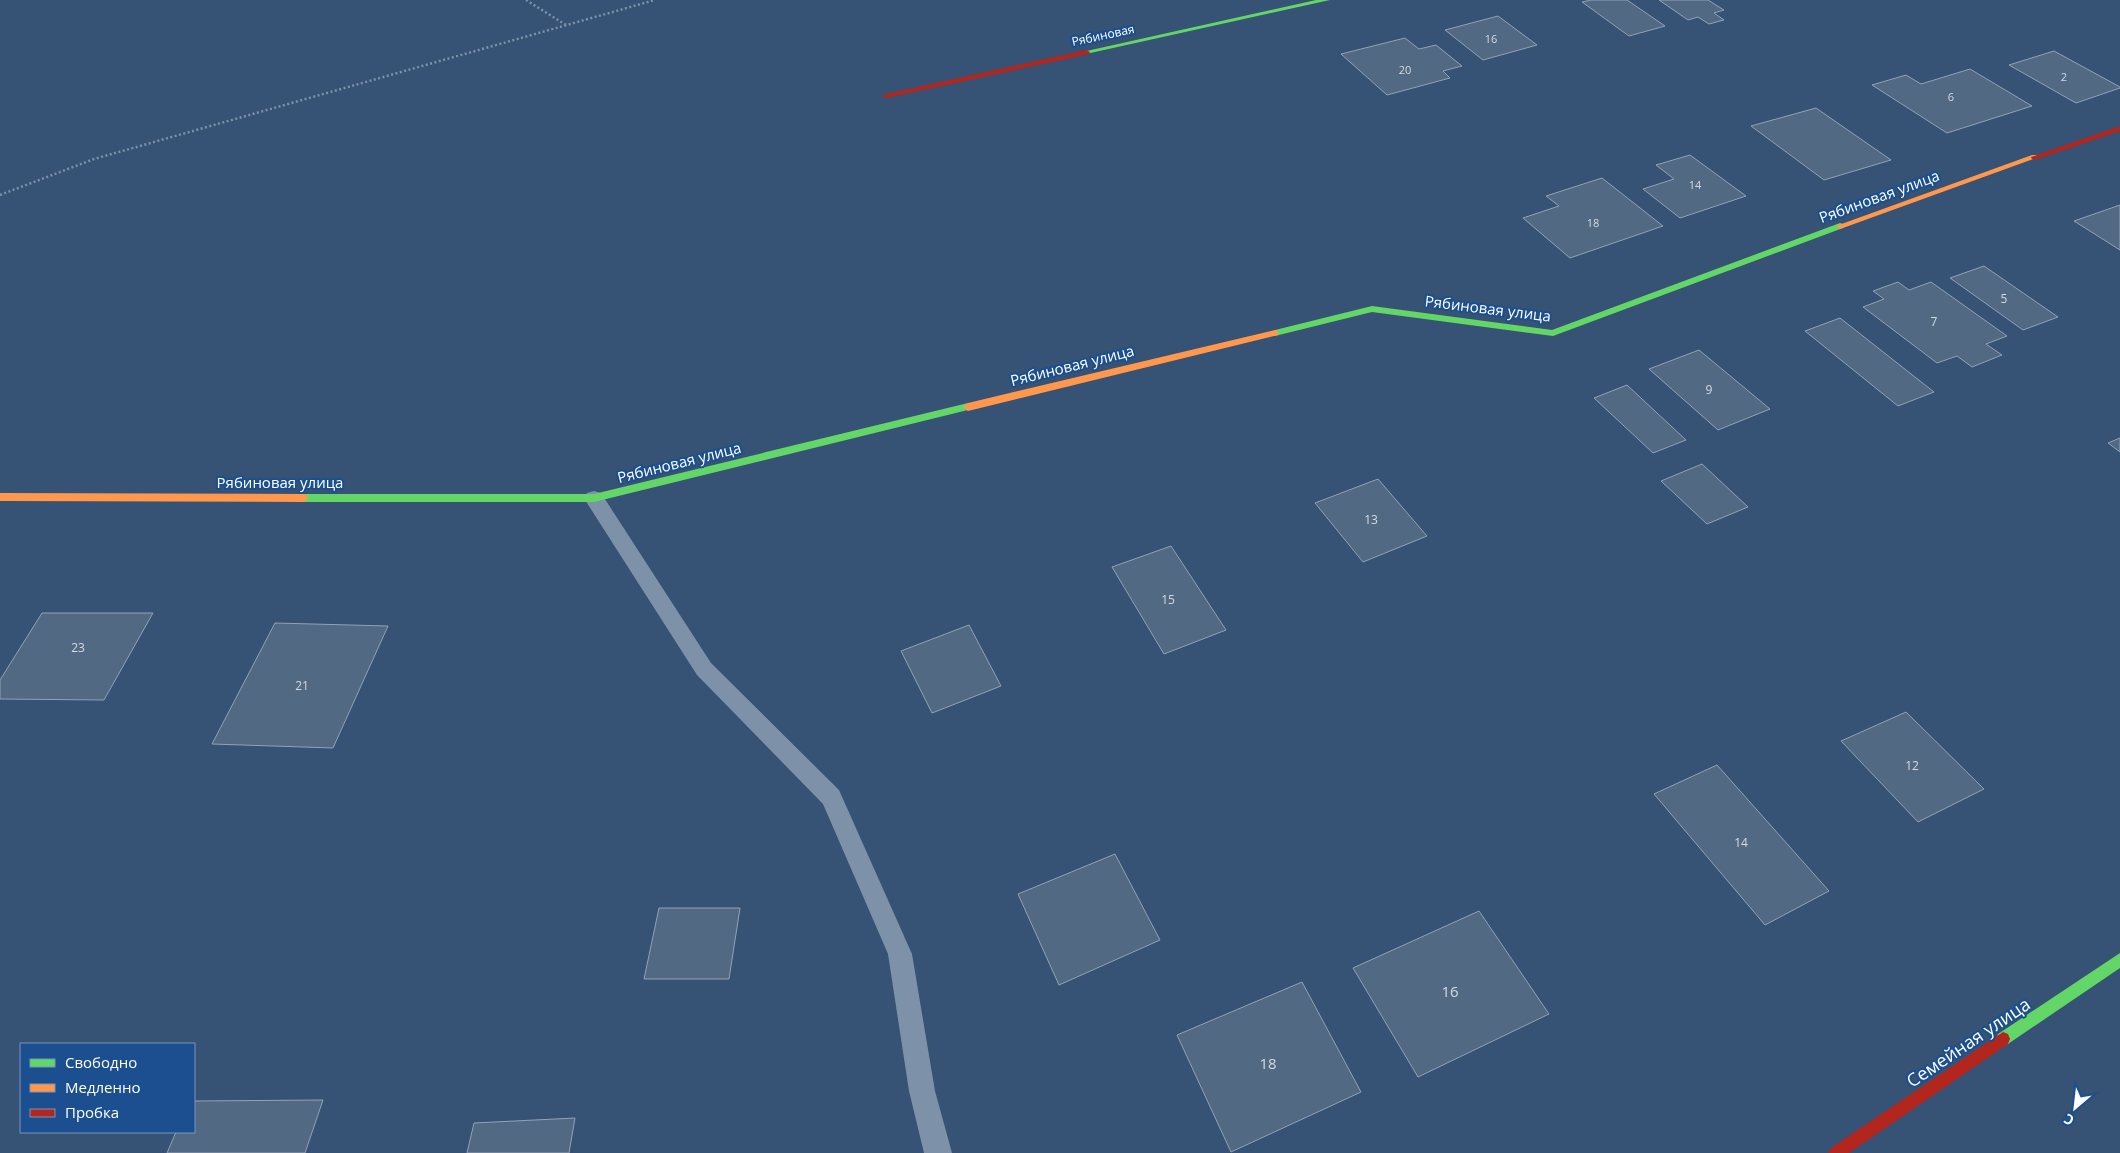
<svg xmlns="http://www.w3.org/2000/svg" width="2120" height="1153" font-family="'Open Sans',sans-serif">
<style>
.building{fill:#526984;stroke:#92a2b6}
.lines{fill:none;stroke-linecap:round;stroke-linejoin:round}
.path{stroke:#7d92a8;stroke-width:2.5;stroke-dasharray:2 2.5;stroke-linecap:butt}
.lane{fill:#7d92a8;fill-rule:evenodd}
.fast{fill:#63d668;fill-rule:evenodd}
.slow{fill:#ff974d;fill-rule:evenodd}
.jam{fill:#b3261e;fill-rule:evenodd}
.labels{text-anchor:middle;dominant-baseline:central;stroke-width:4;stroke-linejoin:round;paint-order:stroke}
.far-number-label{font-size:11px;fill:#d4dae0}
.far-street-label{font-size:12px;fill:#fff;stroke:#1b4f8f}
.number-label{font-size:12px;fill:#d4dae0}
.street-label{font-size:15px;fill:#fff;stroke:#1b4f8f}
.near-number-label{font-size:15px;fill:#d4dae0}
.near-street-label{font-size:18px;fill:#fff;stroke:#1b4f8f}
</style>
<rect width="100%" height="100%" fill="#365274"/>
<!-- building -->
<g class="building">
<polygon points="1591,0 1627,0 1665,26 1629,36 1582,2"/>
<polygon points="1659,0 1708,0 1724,10 1714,13 1724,20 1709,24 1698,17 1688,20"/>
<polygon points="1498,16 1537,45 1483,60 1445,30"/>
<polygon points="1405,38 1419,49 1436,45 1462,66 1443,71 1450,78 1387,95 1341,54"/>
<polygon points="2054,51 2120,87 2120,88 2076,103 2009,65"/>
<polygon points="1970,69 2032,106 1947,133 1872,85 1906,75 1921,84"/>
<polygon points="1816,108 1891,160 1824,180 1751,126"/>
<polygon points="1690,155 1746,196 1680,218 1643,189 1674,179 1656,165"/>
<polygon points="1602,178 1663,226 1570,258 1523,218 1559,206 1546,196"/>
<polygon points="2120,205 2120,250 2074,221"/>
<polygon points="1984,266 2058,317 2023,330 1950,278"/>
<polygon points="1898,282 1909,290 1931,282 2007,336 1986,344 2002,355 1972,367 1957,356 1937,363 1863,307 1884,299 1873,291"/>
<polygon points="1840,318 1934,392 1898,406 1805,331"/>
<polygon points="1699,350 1770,409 1718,430 1649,369"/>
<polygon points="1627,385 1686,440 1653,453 1594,398"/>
<polygon points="2120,438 2120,452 2108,443"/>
<polygon points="1702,464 1748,507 1707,524 1661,481"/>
<polygon points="1378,479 1427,536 1363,562 1315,503"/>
<polygon points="1171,546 1226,630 1164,654 1112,567"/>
<polygon points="42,613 153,613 104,700 0,699 0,680"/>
<polygon points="275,623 388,626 333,748 212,744"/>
<polygon points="969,625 1001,686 932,713 901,651"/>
<polygon points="1906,712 1984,789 1918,822 1841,741"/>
<polygon points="1717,765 1829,891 1765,925 1654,794"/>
<polygon points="1115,854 1160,940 1059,985 1018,894"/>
<polygon points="659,908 740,908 729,979 644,979"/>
<polygon points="1479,911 1549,1014 1418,1077 1353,968"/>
<polygon points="1302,982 1361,1092 1231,1152 1177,1035"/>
<polygon points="323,1100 305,1153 167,1153 176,1132 194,1132 194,1101"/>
<polygon points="575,1118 569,1153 467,1153 474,1123"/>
</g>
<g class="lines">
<!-- path -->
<g class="path">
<polyline points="526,0 566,25"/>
<polyline points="0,195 94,159 655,0"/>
</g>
<!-- lane -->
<polygon class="lane" points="594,491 601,493 711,663 839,790 912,954 935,1091 952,1153 924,1153 909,1091 888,954 823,804 697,675 587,503 584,498 587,493"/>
<!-- fast -->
<g class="fast">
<polygon points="1316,0 1330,0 1086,54 1082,52"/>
<polygon points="1840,223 1843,224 1843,228 1553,336 1372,312 1275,336 1270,333 1275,330 1372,306 1552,330"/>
<polygon points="968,403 973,407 972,409 594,502 304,502 299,498 304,494 594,494"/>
<polygon points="2120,953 2120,968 2008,1044 2003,1046 1998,1044 1996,1039 1998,1034"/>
</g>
<!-- slow -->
<g class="slow">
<polygon points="2032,155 2038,155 2039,157 1843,228 1840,229 1836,226"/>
<polygon points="1275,330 1278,331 1278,335 968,411 963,407 968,403"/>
<polygon points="0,493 304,494 309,498 304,502 0,501"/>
</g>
<!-- jam -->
<g class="jam">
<polygon points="1086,50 1090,52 1089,54 886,98 882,96 886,94"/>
<polygon points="2120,126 2120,131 2038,159 2032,159 2031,157"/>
<polygon points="2003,1032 2008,1034 2010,1039 2008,1044 1849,1153 1828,1153 1831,1148"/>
</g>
</g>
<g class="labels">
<!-- far-number labels -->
<g class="far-number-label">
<text x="1491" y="38">16</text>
<text x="1405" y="69">20</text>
<text x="2064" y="76">2</text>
<text x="1951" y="96">6</text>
<text x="1695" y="184">14</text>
<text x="1593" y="222">18</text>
</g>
<!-- far-street labels -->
<g class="far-street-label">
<text transform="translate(1103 35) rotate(-12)">Рябиновая</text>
</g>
<!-- number labels -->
<g class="number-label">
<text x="2004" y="298">5</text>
<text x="1934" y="321">7</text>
<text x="1709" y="389">9</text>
<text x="1371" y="519">13</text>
<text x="1168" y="599">15</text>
<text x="78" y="647">23</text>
<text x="302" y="685">21</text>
<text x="1912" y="765">12</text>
<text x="1741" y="842">14</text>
</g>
<!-- street labels -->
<g class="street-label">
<text transform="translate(1879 196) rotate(-20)">Рябиновая улица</text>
<text transform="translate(1488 308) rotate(7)">Рябиновая улица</text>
<text transform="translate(1072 365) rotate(-14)">Рябиновая улица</text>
<text transform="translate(679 462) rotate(-14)">Рябиновая улица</text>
<text x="280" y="482">Рябиновая улица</text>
</g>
<!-- near-number labels -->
<g class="near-number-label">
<text x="1450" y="991">16</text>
<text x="1268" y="1063">18</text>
</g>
<!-- near-street labels -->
<g class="near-street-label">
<text transform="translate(1968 1042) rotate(-34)">Семейная улица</text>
</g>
</g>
<!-- legend -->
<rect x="20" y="1043" width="175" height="90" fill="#1b4f8f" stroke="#7695bc"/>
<rect x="30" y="1059" width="25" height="8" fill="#63d668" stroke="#7695bc"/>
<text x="65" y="1068" font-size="15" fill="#ffffff">Свободно</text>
<rect x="30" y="1084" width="25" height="8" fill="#ff974d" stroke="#7695bc"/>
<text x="65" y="1093" font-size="15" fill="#ffffff">Медленно</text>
<rect x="30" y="1109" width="25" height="8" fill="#b3261e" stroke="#7695bc"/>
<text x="65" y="1118" font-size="15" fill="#ffffff">Пробка</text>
<!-- north arrow -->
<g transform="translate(2075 1108) rotate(208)" stroke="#1b4f8f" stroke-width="4" paint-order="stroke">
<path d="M0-4L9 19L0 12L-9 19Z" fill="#ffffff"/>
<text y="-8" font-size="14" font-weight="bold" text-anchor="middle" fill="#ffffff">С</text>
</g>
</svg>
